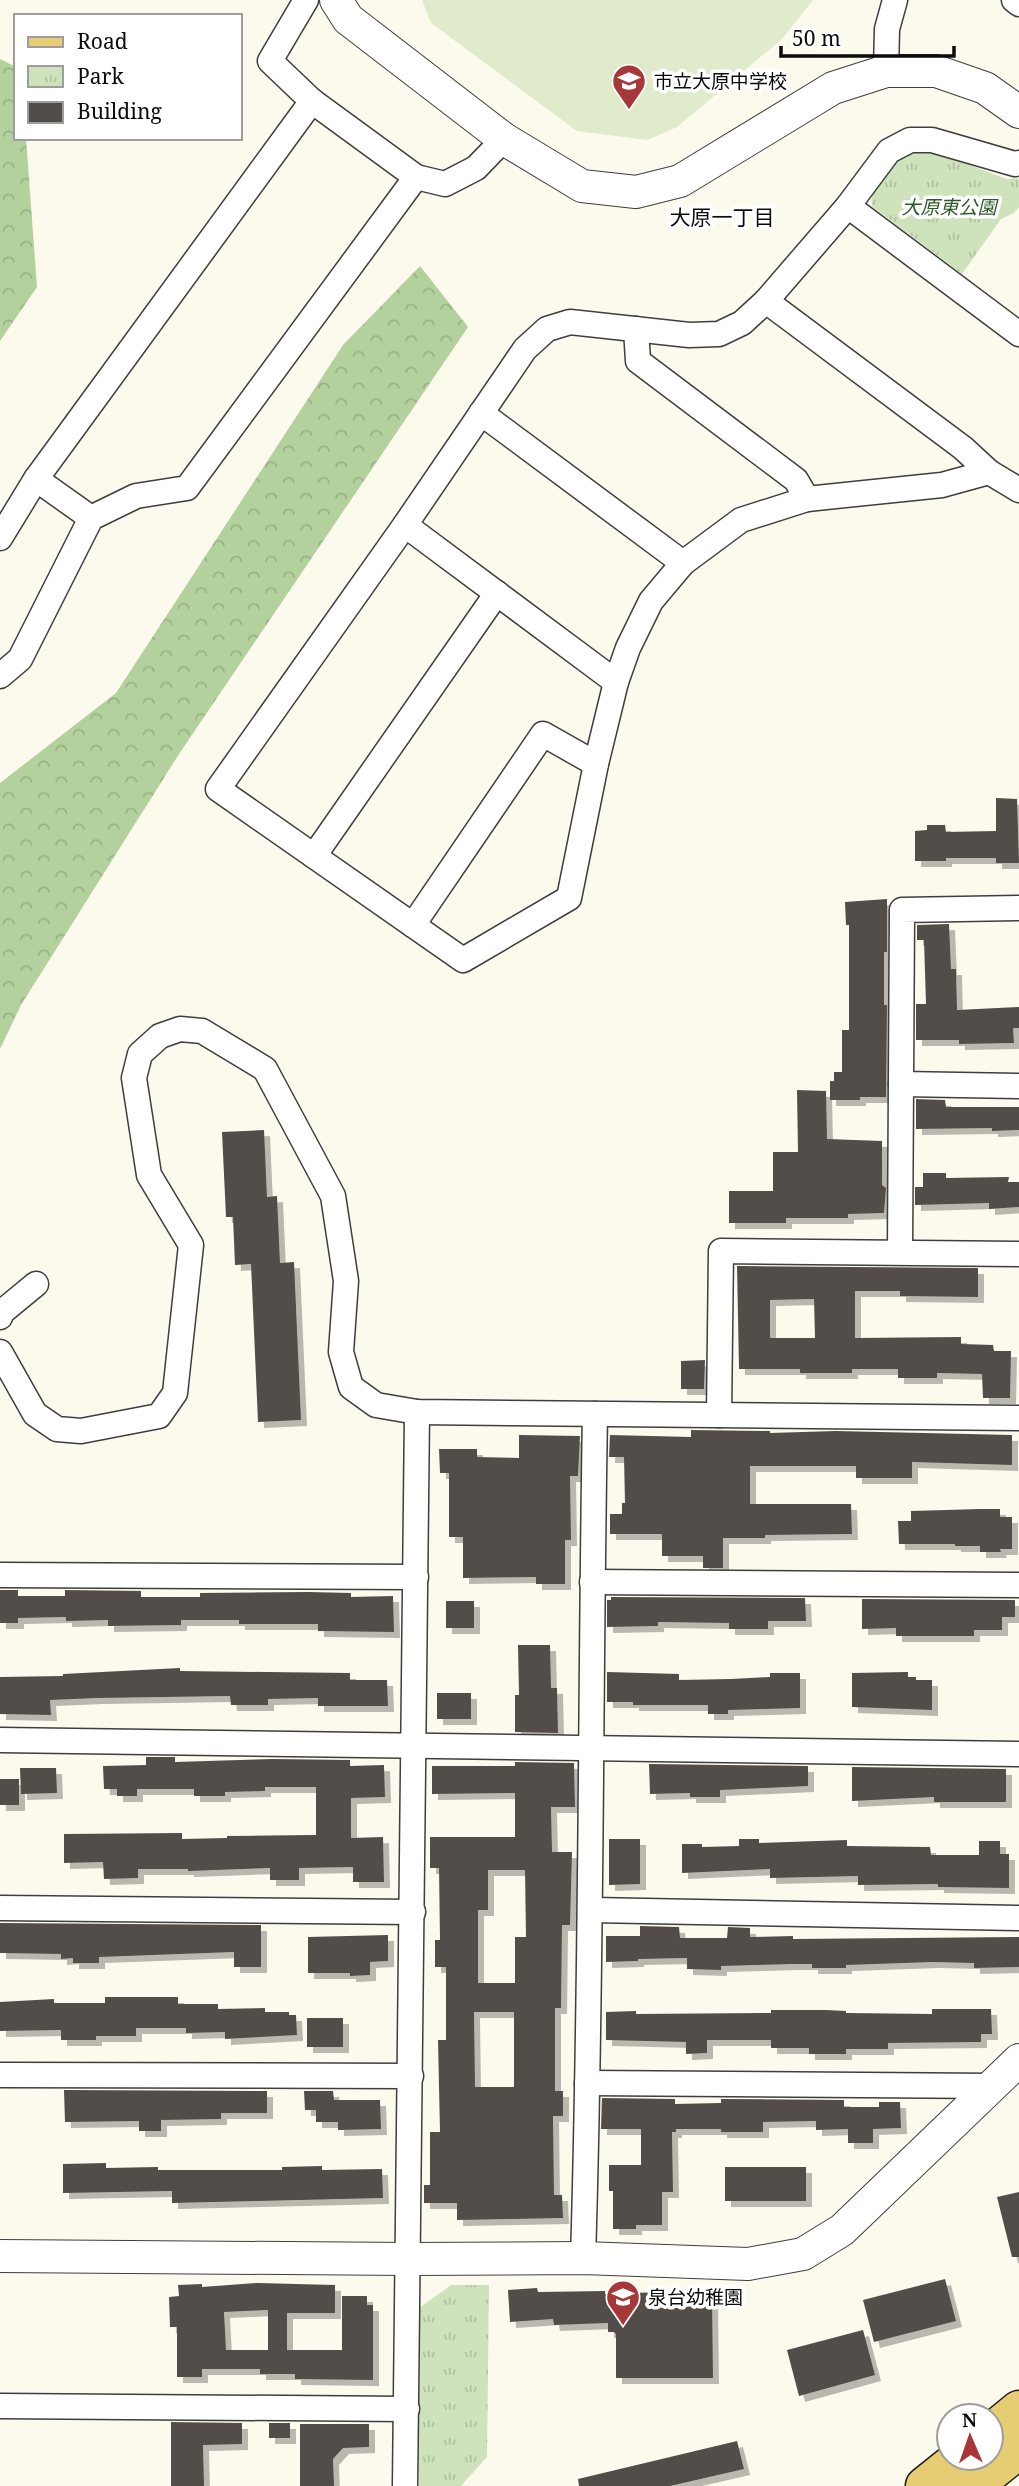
<svg xmlns="http://www.w3.org/2000/svg" width="1019" height="2486" font-family="'Noto Serif','Noto Sans JP',serif">
<style>
.forest{fill:url(#forest-crowns)}
.park{fill:url(#park-tufts)}
.pitch{fill:#dfebcb}
.building{fill:#534d49;fill-rule:evenodd;filter:url(#shadow)}
.lines{fill:none;stroke-linecap:round;stroke-linejoin:round}
.minor-casing{stroke:#3e3e3e;stroke-width:27}
.tertiary-casing{stroke:#3e3e3e;stroke-width:34}
.primary-casing{stroke:#1c1c1c;stroke-width:41}
.minor{stroke:#fff;stroke-width:24}
.tertiary{stroke:#fff;stroke-width:32}
.primary{stroke:#e6cd73;stroke-width:38}
.labels{text-anchor:middle;dominant-baseline:central;stroke-width:7;stroke-linejoin:round;paint-order:stroke}
.poi-label{font-size:19px;fill:#0b0b0b;stroke:#fff;text-anchor:start}
.park-label{font-size:19px;font-style:italic;fill:#2e5a25;stroke:#fff}
.neighbourhood-label{font-size:21px;fill:#0b0b0b;stroke:#fff}
</style>
<defs>
<pattern id="forest-crowns" width="20" height="18" patternUnits="userSpaceOnUse" patternTransform="scale(1.75)"><rect width="20" height="18" fill="#b2d19c"/><path d="M2 6a3 3 0 1 1 6 0M12 15a3 3 0 1 1 6 0" fill="none" stroke="#98b285"/></pattern>
<pattern id="park-tufts" width="24" height="20" patternUnits="userSpaceOnUse" patternTransform="scale(1.75)"><rect width="24" height="20" fill="#cee2bb"/><path d="M3 7l-1-3M5 7V3M7 7l1-3M15 17l-1-3M17 17v-4M19 17l1-3" fill="none" stroke="#b0c19f"/></pattern>
<filter id="shadow"><feDropShadow dx="6" dy="6" stdDeviation="0" flood-color="#0004"/></filter>
</defs>
<rect width="100%" height="100%" fill="#fcfaed"/>
<!-- forest -->
<g class="forest">
<polygon points="0,59 16,67 16,138 26,138 37,287 0,341"/>
<polygon points="420,266 468,327 179,754 21,1005 0,1049 0,783 116,693 343,345"/>
</g>
<!-- park -->
<g class="park">
<path d="M 932,151 L 1007,179 L 1019,178 L 1019,207 L 1014,213 L 1001,219 L 962,274 L 872,206 L 871,188 C 893,165 899,152 932,151 Z"/>
<polygon points="451,2285 489,2285 487,2457 461,2486 419,2486 418,2309"/>
</g>
<!-- pitch -->
<polygon class="pitch" points="422,0 813,0 782,39 677,127 647,140 577,131 431,23"/>
<!-- building -->
<g class="building">
<polygon points="996,798 1017,799 1019,863 996,863 996,858 946,858 946,861 915,861 915,831 927,830 927,825 945,825 946,832 996,831"/>
<polygon points="887,899 887,952 884,952 884,1005 887,1005 886,1097 860,1097 860,1100 830,1100 830,1081 834,1081 834,1072 842,1072 842,1030 849,1030 849,925 846,925 845,902"/>
<polygon points="949,924 951,969 956,969 957,1010 1019,1007 1019,1028 1013,1028 1014,1043 959,1044 959,1040 916,1040 916,1004 926,1004 924,940 917,940 917,925"/>
<polygon points="797,1090 826,1091 827,1139 882,1141 882,1185 886,1188 884,1213 848,1214 848,1218 786,1218 786,1223 729,1223 729,1191 773,1191 773,1152 798,1152"/>
<polygon points="916,1099 945,1100 946,1107 1019,1107 1019,1130 992,1131 992,1128 916,1129"/>
<polygon points="264,1130 267,1197 277,1196 280,1263 294,1262 301,1420 258,1422 251,1264 235,1265 233,1217 226,1217 222,1132"/>
<polygon points="923,1173 946,1173 946,1178 1009,1177 1008,1182 1019,1182 1019,1207 989,1209 989,1203 915,1205 915,1187 923,1187"/>
<path d="M 737,1266 L 978,1268 L 978,1297 L 900,1296 L 900,1291 L 855,1291 L 855,1338 L 961,1337 L 961,1344 L 993,1345 L 994,1351 L 1011,1351 L 1010,1398 L 983,1398 L 982,1374 L 937,1373 L 937,1378 L 898,1378 L 898,1369 L 852,1369 L 852,1373 L 800,1373 L 800,1369 L 739,1369 ZM 814,1299 L 815,1338 L 770,1338 L 770,1300 Z"/>
<polygon points="705,1360 704,1389 681,1389 681,1361"/>
<polygon points="691,1430 770,1431 770,1433 836,1431 1012,1435 1012,1465 912,1462 912,1478 856,1478 856,1466 750,1466 750,1504 851,1504 852,1534 765,1535 765,1538 723,1538 723,1568 703,1568 703,1556 662,1556 662,1534 610,1534 610,1514 622,1514 622,1503 625,1503 624,1457 609,1457 610,1435 691,1437"/>
<polygon points="519,1435 580,1436 578,1476 570,1476 571,1540 565,1540 565,1584 536,1584 536,1577 463,1578 463,1537 449,1537 449,1473 440,1473 439,1449 477,1449 477,1457 519,1458"/>
<polygon points="980,1509 1000,1509 1000,1517 1012,1517 1012,1549 1000,1549 1001,1552 980,1552 980,1546 955,1546 955,1544 899,1544 898,1521 911,1521 911,1511"/>
<polygon points="0,1590 18,1590 18,1596 65,1596 65,1590 141,1591 141,1597 200,1597 200,1593 308,1592 351,1593 351,1597 393,1596 394,1632 318,1631 318,1624 239,1624 239,1620 181,1620 181,1625 108,1626 108,1620 66,1621 66,1617 18,1618 18,1623 0,1623"/>
<polygon points="611,1597 805,1598 806,1621 768,1621 768,1629 729,1629 729,1623 658,1622 658,1626 607,1627 607,1600 611,1600"/>
<polygon points="862,1599 1015,1600 1015,1617 1002,1617 1002,1630 974,1630 974,1636 896,1636 896,1628 862,1629"/>
<rect x="446" y="1601" width="28" height="27"/>
<polygon points="518,1645 550,1645 551,1688 557,1688 558,1733 515,1732 515,1695 519,1695"/>
<polygon points="180,1668 180,1671 350,1673 350,1680 387,1680 388,1706 318,1706 318,1698 268,1699 268,1705 231,1705 230,1696 97,1698 50,1700 51,1715 0,1714 0,1677 63,1676 63,1674"/>
<polygon points="607,1672 679,1674 679,1680 731,1679 770,1677 770,1673 800,1673 800,1708 728,1710 728,1714 708,1714 708,1705 633,1705 633,1702 607,1702"/>
<polygon points="908,1672 908,1677 916,1677 916,1680 932,1680 932,1710 852,1707 852,1673"/>
<rect x="437" y="1693" width="34" height="26"/>
<polygon points="146,1757 175,1757 175,1762 272,1759 350,1760 350,1766 384,1765 385,1797 351,1798 351,1838 383,1837 384,1882 353,1882 353,1867 299,1868 299,1880 270,1880 270,1868 188,1871 188,1869 138,1869 138,1878 104,1879 103,1862 64,1863 64,1834 182,1833 182,1839 227,1838 227,1836 316,1835 316,1787 265,1787 265,1791 225,1792 225,1796 194,1796 194,1789 137,1789 137,1796 117,1796 117,1789 104,1789 103,1766 146,1765"/>
<path d="M 515,1762 L 574,1763 L 575,1807 L 551,1807 L 552,1852 L 572,1852 L 570,1925 L 562,1925 L 561,2008 L 555,2008 L 555,2091 L 563,2091 L 563,2116 L 553,2116 L 554,2195 L 562,2195 L 563,2218 L 457,2220 L 457,2203 L 424,2203 L 424,2185 L 430,2185 L 430,2132 L 440,2132 L 438,2040 L 446,2040 L 446,1967 L 435,1967 L 435,1940 L 440,1940 L 439,1868 L 430,1868 L 430,1837 L 515,1837 L 515,1793 L 432,1794 L 432,1766 L 515,1766 ZM 488,1870 L 525,1870 L 526,1937 L 515,1937 L 515,1983 L 478,1983 L 478,1910 L 488,1910 ZM 474,2012 L 514,2012 L 514,2087 L 475,2087 Z"/>
<polygon points="649,1764 808,1766 808,1786 720,1790 720,1797 690,1797 690,1793 650,1794"/>
<polygon points="852,1767 1006,1769 1006,1802 934,1802 934,1797 852,1801"/>
<polygon points="20,1768 56,1768 57,1793 21,1794"/>
<rect x="0" y="1779" width="19" height="26"/>
<polygon points="609,1839 640,1839 640,1884 609,1885"/>
<polygon points="739,1839 759,1839 759,1843 847,1840 847,1846 930,1847 931,1855 979,1855 979,1841 1000,1841 1000,1854 1009,1854 1009,1888 938,1887 938,1884 858,1885 858,1876 770,1878 770,1869 682,1873 682,1844 702,1844 702,1847 739,1846"/>
<polygon points="0,1923 261,1925 261,1967 234,1967 234,1952 99,1957 99,1963 73,1963 73,1958 61,1959 61,1954 0,1953"/>
<polygon points="640,1926 679,1927 680,1938 727,1938 728,1927 750,1928 750,1937 793,1936 793,1939 1019,1937 1019,1967 974,1968 974,1963 933,1962 846,1965 846,1968 812,1968 812,1964 793,1964 721,1966 721,1970 687,1969 687,1958 638,1959 638,1961 606,1962 606,1936 640,1936"/>
<polygon points="388,1935 388,1961 370,1962 370,1975 350,1976 350,1973 308,1973 308,1937"/>
<polygon points="105,1997 178,1997 178,2004 218,2004 218,2009 265,2008 265,2012 289,2012 289,2015 296,2015 297,2035 225,2039 225,2032 186,2033 186,2028 136,2028 136,2036 96,2036 96,2040 61,2040 61,2030 0,2031 0,2002 54,1999 54,2003 105,2003"/>
<polygon points="932,2009 991,2009 992,2034 981,2034 981,2042 888,2043 888,2049 846,2049 846,2054 809,2054 809,2048 771,2048 771,2040 707,2040 707,2053 686,2054 686,2042 606,2040 606,2012 636,2011 636,2014 771,2013 771,2010 826,2010 846,2011 846,2013 932,2014"/>
<rect x="307" y="2018" width="36" height="29"/>
<polygon points="64,2090 267,2091 267,2113 221,2113 221,2119 161,2120 161,2131 139,2131 139,2121 65,2122"/>
<polygon points="304,2091 333,2091 334,2100 380,2100 381,2129 338,2130 338,2122 316,2122 316,2110 305,2110"/>
<polygon points="602,2098 675,2099 675,2104 721,2103 721,2099 844,2100 844,2107 879,2107 879,2102 900,2102 901,2128 873,2129 873,2143 848,2143 848,2129 816,2130 816,2121 763,2122 763,2132 721,2132 721,2129 676,2129 676,2132 672,2132 673,2192 662,2192 662,2225 636,2225 636,2229 613,2229 613,2191 609,2191 609,2165 641,2165 641,2129 601,2129"/>
<polygon points="106,2163 106,2168 158,2167 158,2170 282,2170 282,2167 322,2166 322,2170 382,2169 383,2198 172,2203 172,2191 63,2193 63,2164"/>
<rect x="725" y="2167" width="81" height="34"/>
<polygon points="1019,2192 1019,2257 1012,2257 997,2197"/>
<polygon points="945,2279 956,2321 874,2342 863,2300"/>
<path d="M 257,2283 L 335,2285 L 335,2313 L 287,2313 L 287,2350 L 342,2350 L 342,2296 L 367,2296 L 367,2305 L 373,2305 L 373,2380 L 295,2379 L 295,2374 L 260,2374 L 260,2369 L 202,2369 L 202,2377 L 177,2377 L 177,2327 L 170,2327 L 169,2297 L 179,2296 L 178,2285 L 202,2284 L 202,2287 ZM 268,2310 L 268,2350 L 226,2350 L 224,2312 Z"/>
<polygon points="537,2288 538,2292 605,2291 605,2294 661,2292 661,2297 712,2296 713,2378 616,2378 616,2334 614,2332 608,2332 608,2323 554,2325 553,2319 510,2322 508,2290"/>
<polygon points="863,2330 875,2375 799,2396 787,2350"/>
<polygon points="171,2422 242,2423 242,2444 203,2445 204,2486 171,2486"/>
<rect x="269" y="2423" width="21" height="15"/>
<polygon points="300,2424 369,2424 369,2447 343,2448 333,2459 334,2486 300,2486"/>
<polygon points="737,2441 744,2469 670,2486 579,2486 578,2479"/>
</g>
<g class="lines">
<!-- minor casing -->
<g class="minor-casing">
<g id="minor">
<polyline points="306,0 270,61 312,101 416,177"/>
<polyline points="1014,0 1019,4"/>
<polyline points="886,71 887,29 895,0"/>
<polyline points="1019,163 1015,164 932,140 910,140 889,151 848,206 766,301 742,323 719,334 689,335 570,322 547,329 525,349 405,525 218,789 463,960 569,898 596,764 616,682 628,648 651,601 683,563 741,520 807,499 942,485 989,472 1019,490"/>
<polyline points="848,206 1019,334"/>
<polyline points="766,301 963,448 989,472"/>
<polyline points="636,329 638,361 796,480 807,499"/>
<polyline points="481,413 683,563"/>
<polyline points="36,479 91,518"/>
<polyline points="405,525 616,682"/>
<polyline points="0,538 36,479 312,101"/>
<polyline points="0,676 20,659 91,518 136,496 187,488 416,177 445,184 476,168 504,139"/>
<polyline points="314,856 497,593"/>
<polyline points="413,925 543,734 596,764"/>
<polyline points="901,1084 1019,1086"/>
<polyline points="900,1252 902,910 1019,908"/>
<polyline points="0,1317 2,1312 36,1284"/>
<polyline points="0,1352 35,1414 57,1429 81,1431 159,1416 175,1393 191,1245 149,1175 134,1078 140,1054 160,1036 180,1029 202,1031 265,1069 333,1196 346,1281 341,1352 351,1387 376,1405 417,1412 1019,1418"/>
<polyline points="719,1415 721,1251 1019,1254"/>
<polyline points="0,1575 416,1577"/>
<polyline points="592,1582 1019,1585"/>
<polyline points="0,1740 1019,1754"/>
<polyline points="0,1908 413,1912"/>
<polyline points="592,1910 1019,1918"/>
<polyline points="0,2075 411,2076"/>
<polyline points="587,2083 994,2086"/>
<path d="M 583,2258 C 592,1977 590,1695 595,1414"/>
<polyline points="0,2406 407,2409"/>
<polyline points="405,2486 417,1412"/>
</g>
</g>
<!-- tertiary casing -->
<g class="tertiary-casing">
<g id="tertiary">
<polyline points="336,0 348,19 504,139 582,186 636,192 680,181 833,88 886,71 936,71 985,88 1019,112"/>
<polyline points="0,2256 409,2259 583,2258 748,2264 803,2254 842,2230 1019,2060"/>
</g>
</g>
<!-- primary casing -->
<g class="primary-casing">
<g id="primary">
<polyline points="991,2433 1019,2410"/>
<polyline points="925,2486 960,2458"/>
<polyline points="973,2486 1019,2449"/>
</g>
</g>
<!-- minor -->
<use href="#minor" class="minor"/>
<!-- tertiary -->
<use href="#tertiary" class="tertiary"/>
<!-- primary -->
<use href="#primary" class="primary"/>
</g>
<!-- icons -->
<defs>
<g id="school-pin" transform="scale(1.75)"><path d="M0 17L-7.5 6A9.5 9.5 0 1 1 7.5 6Z" fill="#a83739" stroke="#fff"/><path d="M0-5L7-2L0 1L-7-2ZM-4 1L0 2.5L4 1V4Q0 6-4 4Z" fill="#fff"/></g>
</defs>
<g fill-rule="evenodd">
<use href="#school-pin" x="629" y="81"/>
<use href="#school-pin" x="623" y="2297"/>
</g>
<g class="labels">
<!-- poi labels -->
<g class="poi-label">
<text x="654" y="81">市立大原中学校</text>
<text x="648" y="2297">泉台幼稚園</text>
</g>
<!-- park labels -->
<g class="park-label">
<text x="949" y="207">大原東公園</text>
</g>
<!-- neighbourhood labels -->
<g class="neighbourhood-label">
<text x="722" y="217">大原一丁目</text>
</g>
</g>
<!-- legend -->
<rect x="14" y="14" width="228" height="126" fill="#ffffff" stroke="#9d9d9d" stroke-width="2"/>
<rect x="28" y="37" width="35" height="10" fill="#e6cd73" stroke="#9d9d9d" stroke-width="2"/>
<text x="77" y="49" font-size="21" fill="#0b0b0b">Road</text>
<rect x="28" y="66" width="35" height="21" fill="url(#park-tufts)" stroke="#9d9d9d" stroke-width="2"/>
<text x="77" y="84" font-size="21" fill="#0b0b0b">Park</text>
<rect x="28" y="102" width="35" height="21" fill="#534d49" stroke="#9d9d9d" stroke-width="2"/>
<text x="77" y="119" font-size="21" fill="#0b0b0b">Building</text>
<!-- north arrow -->
<g transform="translate(970 2437) rotate(358)"><circle r="33" fill="#ffffff" stroke="#9d9d9d" stroke-width="2"/>
<path d="M0-5L12 26L0 18L-12 26Z" fill="#a83739"/>
<text y="-10" font-size="19" font-weight="bold" text-anchor="middle" fill="#0b0b0b">N</text>
</g>
<!-- scale -->
<path d="M781 46v10h173v-10" fill="none" stroke="#0b0b0b" stroke-width="3.5"/>
<text x="792" y="46" font-size="21" fill="#0b0b0b" stroke="#ffffff" stroke-width="5" paint-order="stroke">50 m</text>
</svg>
